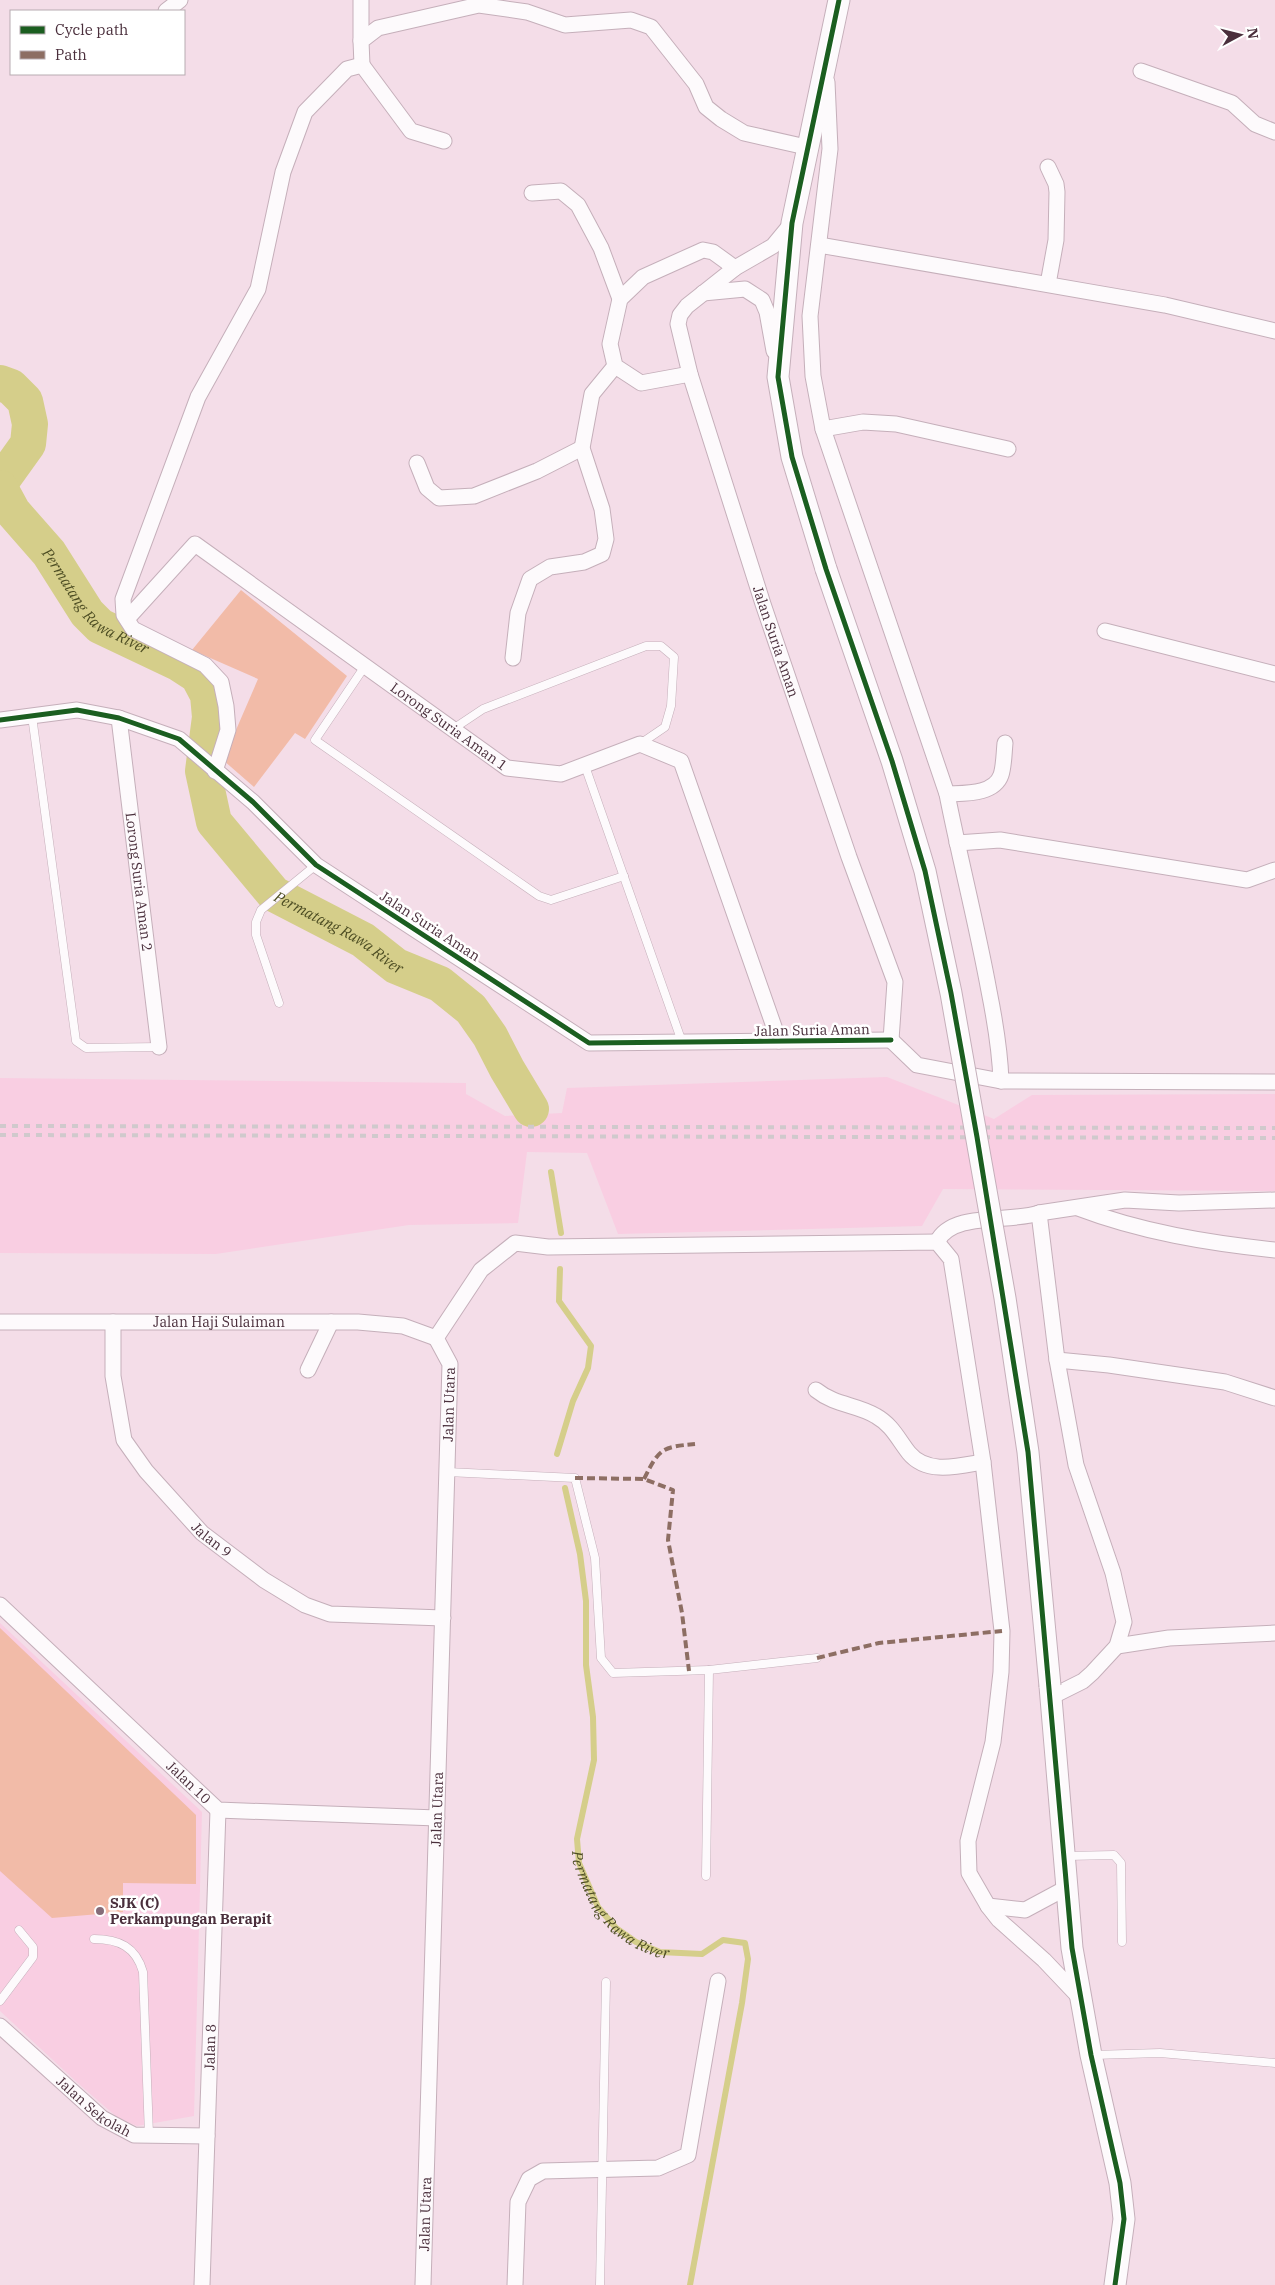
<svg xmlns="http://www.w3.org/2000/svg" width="1275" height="2285" font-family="'IBM Plex Serif',serif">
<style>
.built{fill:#f9cee2}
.green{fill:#f2bba8}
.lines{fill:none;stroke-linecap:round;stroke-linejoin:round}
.stream{stroke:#d5ce8a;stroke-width:6}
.river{stroke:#d5ce8a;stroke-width:36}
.lane-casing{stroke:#c5afba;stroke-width:9}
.street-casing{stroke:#c5afba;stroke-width:17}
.secondary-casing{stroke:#c5afba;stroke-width:23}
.lane{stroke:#fdfafc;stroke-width:8}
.street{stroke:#fdfafc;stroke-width:15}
.secondary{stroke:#fdfafc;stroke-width:21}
.rail{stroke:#d0c9cc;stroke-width:4;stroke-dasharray:6 6;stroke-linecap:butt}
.secondary-bridge-casing{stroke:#c5afba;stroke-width:23;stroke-linecap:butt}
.secondary-bridge{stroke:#fdfafc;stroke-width:21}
.quiet{stroke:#8d6e63;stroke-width:4;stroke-dasharray:8 4;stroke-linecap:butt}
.cycleway-casing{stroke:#fff;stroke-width:8}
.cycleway{stroke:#1b5e20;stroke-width:5}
.poi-dot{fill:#866c78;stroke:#fff;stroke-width:2}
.labels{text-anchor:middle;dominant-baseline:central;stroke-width:5;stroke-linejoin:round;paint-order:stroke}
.street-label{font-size:14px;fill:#4a2f3c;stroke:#fff}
.poi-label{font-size:14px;font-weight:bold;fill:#4a2f3c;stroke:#fff;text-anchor:start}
.water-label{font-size:15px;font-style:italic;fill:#4d4d23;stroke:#fff}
</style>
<rect width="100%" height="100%" fill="#f4dde8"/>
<!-- built -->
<g class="built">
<polygon points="887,1077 994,1119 1032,1095 1275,1094 1275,1191 943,1189 922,1226 618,1234 587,1153 527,1152 518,1223 409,1225 216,1254 0,1253 0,1078 466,1083 466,1094 505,1116 562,1113 567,1088"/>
<polygon points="0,1623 202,1812 194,2116 137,2126 118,2118 80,2085 0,2011"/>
</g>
<!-- green -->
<g class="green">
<polygon points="241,590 347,676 305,739 295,733 254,787 223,760 258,679 192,650"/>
<polygon points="0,1628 196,1815 196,1884 123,1883 123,1912 52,1918 0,1871"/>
</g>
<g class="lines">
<!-- stream -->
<g class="stream">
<polyline points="551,1172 561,1233"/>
<polyline points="557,1454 573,1401 588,1368 591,1346 559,1301 560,1269"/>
<path id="s1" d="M 565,1488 L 580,1554 L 586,1601 L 586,1665 L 593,1717 L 594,1760 L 577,1839 L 579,1863 L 598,1907 L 616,1928 L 636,1942 L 660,1952 L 702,1954 L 723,1940 L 745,1943 L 748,1959 L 742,2003 L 690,2285"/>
</g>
<!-- river -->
<g class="river">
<polyline points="0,383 11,387 25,401 30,424 28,444 0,483"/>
<path id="s2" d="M 0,488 L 13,512 L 49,553 L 87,613 L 100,626 L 178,663 L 198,676 L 208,695 L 210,717 L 203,771 L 214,822 L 274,894 L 363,940 L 396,966 L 440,984 L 471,1009 L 490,1036 L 507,1069 L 531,1109"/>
</g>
<!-- lane casing -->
<g class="lane-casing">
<g id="lane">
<polyline points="365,666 315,740 539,896 551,900 624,876"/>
<polyline points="32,716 76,1041 86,1048 159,1047"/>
<polyline points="453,729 483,709 646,646 661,646 674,657 671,706 665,727 640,744"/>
<polyline points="585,766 682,1042"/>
<polyline points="279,1003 256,935 256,922 261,910 316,865"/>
<polyline points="447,1472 575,1478 595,1558 601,1658 613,1673 709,1670 706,1876"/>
<polyline points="709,1670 817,1658"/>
<polyline points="1067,1856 1114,1855 1121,1863 1122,1942"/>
<path d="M 94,1939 C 119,1939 136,1947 143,1972 L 149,2135"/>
<polyline points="0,2001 33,1957 33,1947 19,1930"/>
<polyline points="1093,2055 1160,2053 1275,2063"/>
<polyline points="600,2285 606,1982"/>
</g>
</g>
<!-- street casing -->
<g class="street-casing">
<g id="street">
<polyline points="361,0 361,41"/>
<polyline points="166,11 180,0"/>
<polyline points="362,65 361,41 378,28 479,5 527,12 565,25 631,20 651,27 696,84 706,107 721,119 744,133 806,147"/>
<polyline points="1141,71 1232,103 1255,124 1275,132"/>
<path d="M 827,82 L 830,149 L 810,316 L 813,376 L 823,429 L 947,794 C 960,860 977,925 989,991 C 995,1021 1000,1050 1001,1081"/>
<polyline points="532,193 561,191 578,205 601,248 620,299"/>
<path id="s3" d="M 792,223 L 773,246 L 735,268 L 687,306 L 680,315 L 678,324 L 690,374 L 763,604 L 849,857 L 895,982 L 891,1040"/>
<polyline points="819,245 1165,305 1275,331"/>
<polyline points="1048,284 1056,240 1057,192 1056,184 1048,167"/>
<polyline points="703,293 745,289 762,300 767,312 774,351"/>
<polyline points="690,374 641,383 615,366 610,344 620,299 643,277 703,250 713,252 735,268"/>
<polyline points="823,429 863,422 896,424 1008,449"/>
<polyline points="417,463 427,488 439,498 474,496 537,471 582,448"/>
<path id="s4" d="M 127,619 L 195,544 L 507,768 L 561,774 L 640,744 L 681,761 L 779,1041"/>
<polyline points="1105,631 1275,674"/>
<polyline points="513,658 518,613 530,579 550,567 584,562 602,554 606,539 602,509 582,448 592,394 615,366"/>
<path id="s5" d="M 119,718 L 159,1047"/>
<polyline points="0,720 77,710 119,718 179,739 253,802 316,865 589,1043 891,1040"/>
<polyline points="215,771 228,730 226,706 221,682 205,665 133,629 124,615 123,599 198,397 258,289 283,172 305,112 347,69 362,65 411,131 444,141"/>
<path d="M 947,794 C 964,793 994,795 1001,775 C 1004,766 1004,753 1005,743"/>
<polyline points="957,843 1000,840 1247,880 1275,870"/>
<polyline points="891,1040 917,1065 1001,1081 1275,1082"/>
<path d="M 1078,1208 C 1141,1232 1208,1243 1275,1250"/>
<polyline points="1039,1213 1057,1360 1076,1465 1113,1573 1124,1622 1117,1646 1092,1673 1083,1681 1051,1697"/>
<path d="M 937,1242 C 952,1211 1011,1223 1039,1213 L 1125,1200 L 1179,1203 L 1275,1200"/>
<path id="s6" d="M 0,1322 L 358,1322 L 403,1326 L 436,1338"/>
<path id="s7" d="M 113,1322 L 113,1376 L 124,1440 L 146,1471 L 202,1533 L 264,1580 L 305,1605 L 330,1614 L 443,1618"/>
<polyline points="436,1338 481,1270 515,1243 548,1247 937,1242 951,1259 983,1462 1002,1631 1001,1672 993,1742 968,1841 969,1873 988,1906 999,1920 1044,1960 1081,1999"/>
<polyline points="1057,1360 1109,1365 1225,1382 1275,1398"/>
<polyline points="308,1370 331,1322"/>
<path d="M 816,1390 C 836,1406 856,1404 876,1416 C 892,1425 898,1439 909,1453 C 927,1475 959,1466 983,1462"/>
<path id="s8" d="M 0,1605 L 218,1810 L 437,1818"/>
<polyline points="1117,1646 1169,1638 1275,1633"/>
<polyline points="988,1906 1025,1910 1066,1888"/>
<path id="s9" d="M 0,2026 L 102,2118 L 134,2135 L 207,2136"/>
<path id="s10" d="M 202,2285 L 218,1810"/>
<path id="s11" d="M 423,2285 L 450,1364 L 436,1338"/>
<polyline points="515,2285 518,2202 529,2179 543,2171 658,2168 688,2155 718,1981"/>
</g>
</g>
<!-- secondary casing -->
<g class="secondary-casing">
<g id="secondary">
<polyline points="826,569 792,457 778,377 792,223 839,0"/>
<polyline points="1050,1686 1072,1948 1091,2055 1120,2183 1124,2219 1115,2285"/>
</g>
</g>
<!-- lane -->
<use href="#lane" class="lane"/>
<!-- street -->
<use href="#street" class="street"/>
<!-- secondary -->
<use href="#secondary" class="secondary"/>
<!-- rail -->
<g class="rail">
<polyline points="0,1126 1275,1128"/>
<polyline points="0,1135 1275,1138"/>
</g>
<!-- secondary-bridge casing -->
<g class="secondary-bridge-casing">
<polyline id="secondary-bridge" points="826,569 892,761 925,871 951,993 1005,1298 1028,1452 1050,1686"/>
</g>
<!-- secondary-bridge -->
<use href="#secondary-bridge" class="secondary-bridge"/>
<!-- quiet -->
<g class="quiet">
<polyline points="575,1478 644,1479 673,1490 668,1540 682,1613 689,1671"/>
<path d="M 644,1479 C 659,1449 661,1447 695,1444"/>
<polyline points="817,1658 879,1643 1002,1631"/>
</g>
<!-- cycleway casing -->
<g class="cycleway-casing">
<g id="cycleway">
<polyline points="839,0 792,223 778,377 792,457 826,569 892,761 925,871 951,993 977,1137 1028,1452 1072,1948 1091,2055 1120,2183 1124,2219 1115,2285"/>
<polyline points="0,720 77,710 119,718 179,739 253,802 316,865 589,1043 891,1040"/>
</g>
</g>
<!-- cycleway -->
<use href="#cycleway" class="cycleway"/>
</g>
<!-- markers -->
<circle class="poi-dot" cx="100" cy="1911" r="5"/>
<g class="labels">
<!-- street labels -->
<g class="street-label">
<text stroke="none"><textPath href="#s3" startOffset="488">Jalan Suria Aman</textPath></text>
<text stroke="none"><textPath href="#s4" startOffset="414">Lorong Suria Aman 1</textPath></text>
<text stroke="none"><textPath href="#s5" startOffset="165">Lorong Suria Aman 2</textPath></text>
<text transform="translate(430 926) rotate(33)">Jalan Suria Aman</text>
<text transform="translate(812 1030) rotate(-1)">Jalan Suria Aman</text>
<text stroke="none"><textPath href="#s6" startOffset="219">Jalan Haji Sulaiman</textPath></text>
<text stroke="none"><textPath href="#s11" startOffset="881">Jalan Utara</textPath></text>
<text stroke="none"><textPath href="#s7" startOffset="252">Jalan 9</textPath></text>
<text stroke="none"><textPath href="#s8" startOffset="259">Jalan 10</textPath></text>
<text stroke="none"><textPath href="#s11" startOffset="476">Jalan Utara</textPath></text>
<text stroke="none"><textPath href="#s10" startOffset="238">Jalan 8</textPath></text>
<text stroke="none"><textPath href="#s9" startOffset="124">Jalan Sekolah</textPath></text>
<text stroke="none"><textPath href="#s11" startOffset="71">Jalan Utara</textPath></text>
</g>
<!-- poi labels -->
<g class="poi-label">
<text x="110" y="1903">SJK (C)<tspan x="110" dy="16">Perkampungan Berapit</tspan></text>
</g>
<!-- water labels -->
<g class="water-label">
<text stroke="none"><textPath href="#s2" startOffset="151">Permatang Rawa River</textPath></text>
<text stroke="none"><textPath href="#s2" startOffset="601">Permatang Rawa River</textPath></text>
<text stroke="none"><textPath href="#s1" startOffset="441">Permatang Rawa River</textPath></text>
</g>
</g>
<!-- legend -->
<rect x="10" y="10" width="175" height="65" fill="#ffffff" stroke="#b7acb1"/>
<rect x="20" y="26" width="25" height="8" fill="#1b5e20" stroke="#b7acb1"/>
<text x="55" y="35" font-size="15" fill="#4a2f3c">Cycle path</text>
<rect x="20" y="51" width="25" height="8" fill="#8d6e63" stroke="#b7acb1"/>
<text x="55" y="60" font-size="15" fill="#4a2f3c">Path</text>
<!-- north arrow -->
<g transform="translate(1240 35) rotate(83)" stroke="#ffffff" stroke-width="4" paint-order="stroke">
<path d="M0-4L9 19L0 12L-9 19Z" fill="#4a2f3c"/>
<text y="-8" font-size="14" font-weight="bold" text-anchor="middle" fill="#4a2f3c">N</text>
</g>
</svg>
